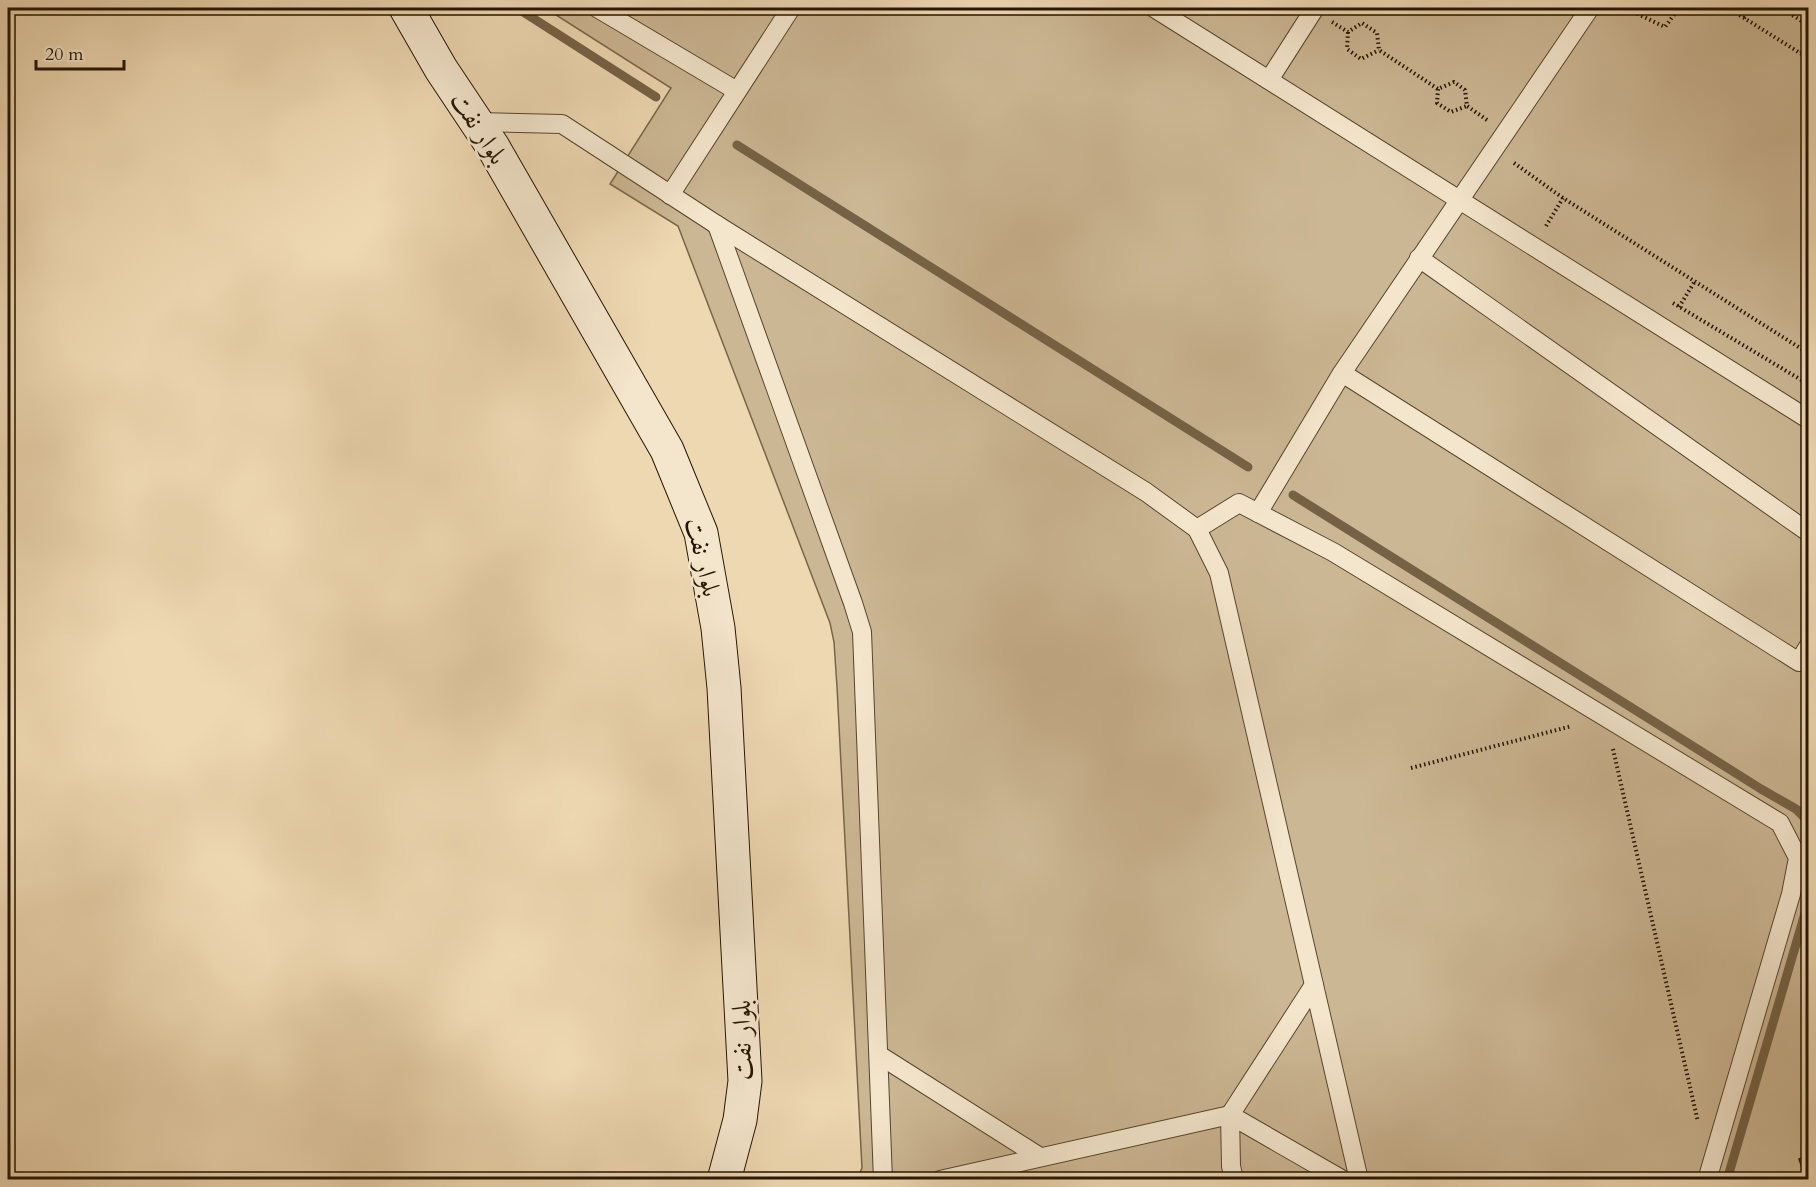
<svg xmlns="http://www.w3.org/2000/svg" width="1816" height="1187" font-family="Cardo,Amiri,serif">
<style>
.green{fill:#ccb794;stroke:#78664a;stroke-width:1.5}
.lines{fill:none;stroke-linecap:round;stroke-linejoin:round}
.stream{stroke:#756246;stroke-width:9}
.building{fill:#8e7a5d;stroke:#251500;stroke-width:1.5}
.lane-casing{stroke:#57462c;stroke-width:20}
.secondary-casing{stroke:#251500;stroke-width:35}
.path{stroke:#251500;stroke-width:4;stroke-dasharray:1.5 3;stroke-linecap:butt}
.lane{stroke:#f4e6cd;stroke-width:18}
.secondary{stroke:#f4e6cd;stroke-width:33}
.labels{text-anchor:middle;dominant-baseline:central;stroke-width:5;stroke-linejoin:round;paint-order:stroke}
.street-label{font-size:26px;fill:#251500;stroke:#f4e6cd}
</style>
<rect width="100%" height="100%" fill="#eed8b2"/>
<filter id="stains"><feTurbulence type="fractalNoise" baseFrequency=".00333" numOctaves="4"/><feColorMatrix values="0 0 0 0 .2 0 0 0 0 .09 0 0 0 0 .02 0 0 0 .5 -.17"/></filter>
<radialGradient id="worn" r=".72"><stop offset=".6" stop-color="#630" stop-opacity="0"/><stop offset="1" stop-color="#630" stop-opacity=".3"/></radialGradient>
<!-- green -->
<polygon class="green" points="545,8 1808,8 1808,1179 857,1179 862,1168 837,687 834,642 830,623 678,226 610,184 671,88"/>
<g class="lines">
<!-- stream -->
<g class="stream">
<polyline points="517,8 656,97"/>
<polyline points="737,145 1248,467"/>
<polyline points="1293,495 1761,789 1796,809 1808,821"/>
<polyline points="1727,1180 1808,903"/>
</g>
</g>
<!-- building -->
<polygon class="building" points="1808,1156 1808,1180 1806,1180 1799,1159"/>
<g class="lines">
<!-- lane casing -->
<g class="lane-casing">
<g id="lane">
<polyline points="597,8 737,91"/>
<polyline points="1154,8 1808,419"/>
<polyline points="1269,80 1315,8"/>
<polyline points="476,122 562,124 717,225 1146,492 1197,529 1219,573 1359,1180"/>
<polyline points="670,195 791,8"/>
<polyline points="717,225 853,603 862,632 883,1180"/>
<polyline points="1419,258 1808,532"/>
<polyline points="1342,373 1799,662 1808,647"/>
<polyline points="1258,513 1342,373 1590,8"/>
<polyline points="1197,529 1239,503 1333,552 1780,823 1798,858 1791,894 1707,1180"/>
<polyline points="879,1055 1040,1157"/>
<polyline points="940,1180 1230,1115 1343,1180"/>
<polyline points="1234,1180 1231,1166 1230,1115 1314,985"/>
</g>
</g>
<!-- secondary casing -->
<g class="secondary-casing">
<polyline id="secondary" points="406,8 441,69 493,147 667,450 701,533 718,628 724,688 745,1081 740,1120 724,1180"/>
</g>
<!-- path -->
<g class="path">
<polyline points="1625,8 1665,27 1679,8"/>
<polyline points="1728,8 1808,58"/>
<polyline points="1781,8 1808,25"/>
<polyline points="1744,18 1751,8"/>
<polyline points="1332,22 1348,32 1362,23 1377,33 1379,50 1438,89 1454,82 1465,90 1467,106 1487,120"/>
<polyline points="1348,32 1347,49 1361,59 1379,50"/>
<polyline points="1801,53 1808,41"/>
<polyline points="1438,89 1437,103 1451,112 1467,106"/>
<polyline points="1514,163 1563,198 1808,353"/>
<polyline points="1546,226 1563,198"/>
<polyline points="1673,303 1808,384"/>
<polyline points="1679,307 1695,281"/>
<polyline points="1613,749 1698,1122"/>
<polyline points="1411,768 1572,726"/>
</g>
<!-- lane -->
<use href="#lane" class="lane"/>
<!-- secondary -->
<use href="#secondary" class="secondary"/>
</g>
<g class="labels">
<!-- street labels -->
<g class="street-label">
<text transform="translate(479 128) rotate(57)">بلوار نفت</text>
<text transform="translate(703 557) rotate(77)">بلوار نفت</text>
<text transform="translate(742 1040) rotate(-91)">بلوار نفت</text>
</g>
</g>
<!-- margin -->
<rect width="1816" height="1187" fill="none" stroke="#eed8b2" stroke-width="30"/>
<rect x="9" y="9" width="1798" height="1169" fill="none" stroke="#251500" stroke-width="3"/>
<rect x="15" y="15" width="1786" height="1157" fill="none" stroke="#251500" stroke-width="1.5"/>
<!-- scale -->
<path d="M36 60v9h88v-9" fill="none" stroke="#251500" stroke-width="3"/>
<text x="45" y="60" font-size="18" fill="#251500" stroke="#f4e6cd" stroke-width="4.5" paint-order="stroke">20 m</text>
<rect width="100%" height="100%" filter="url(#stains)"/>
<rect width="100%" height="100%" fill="url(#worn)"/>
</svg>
